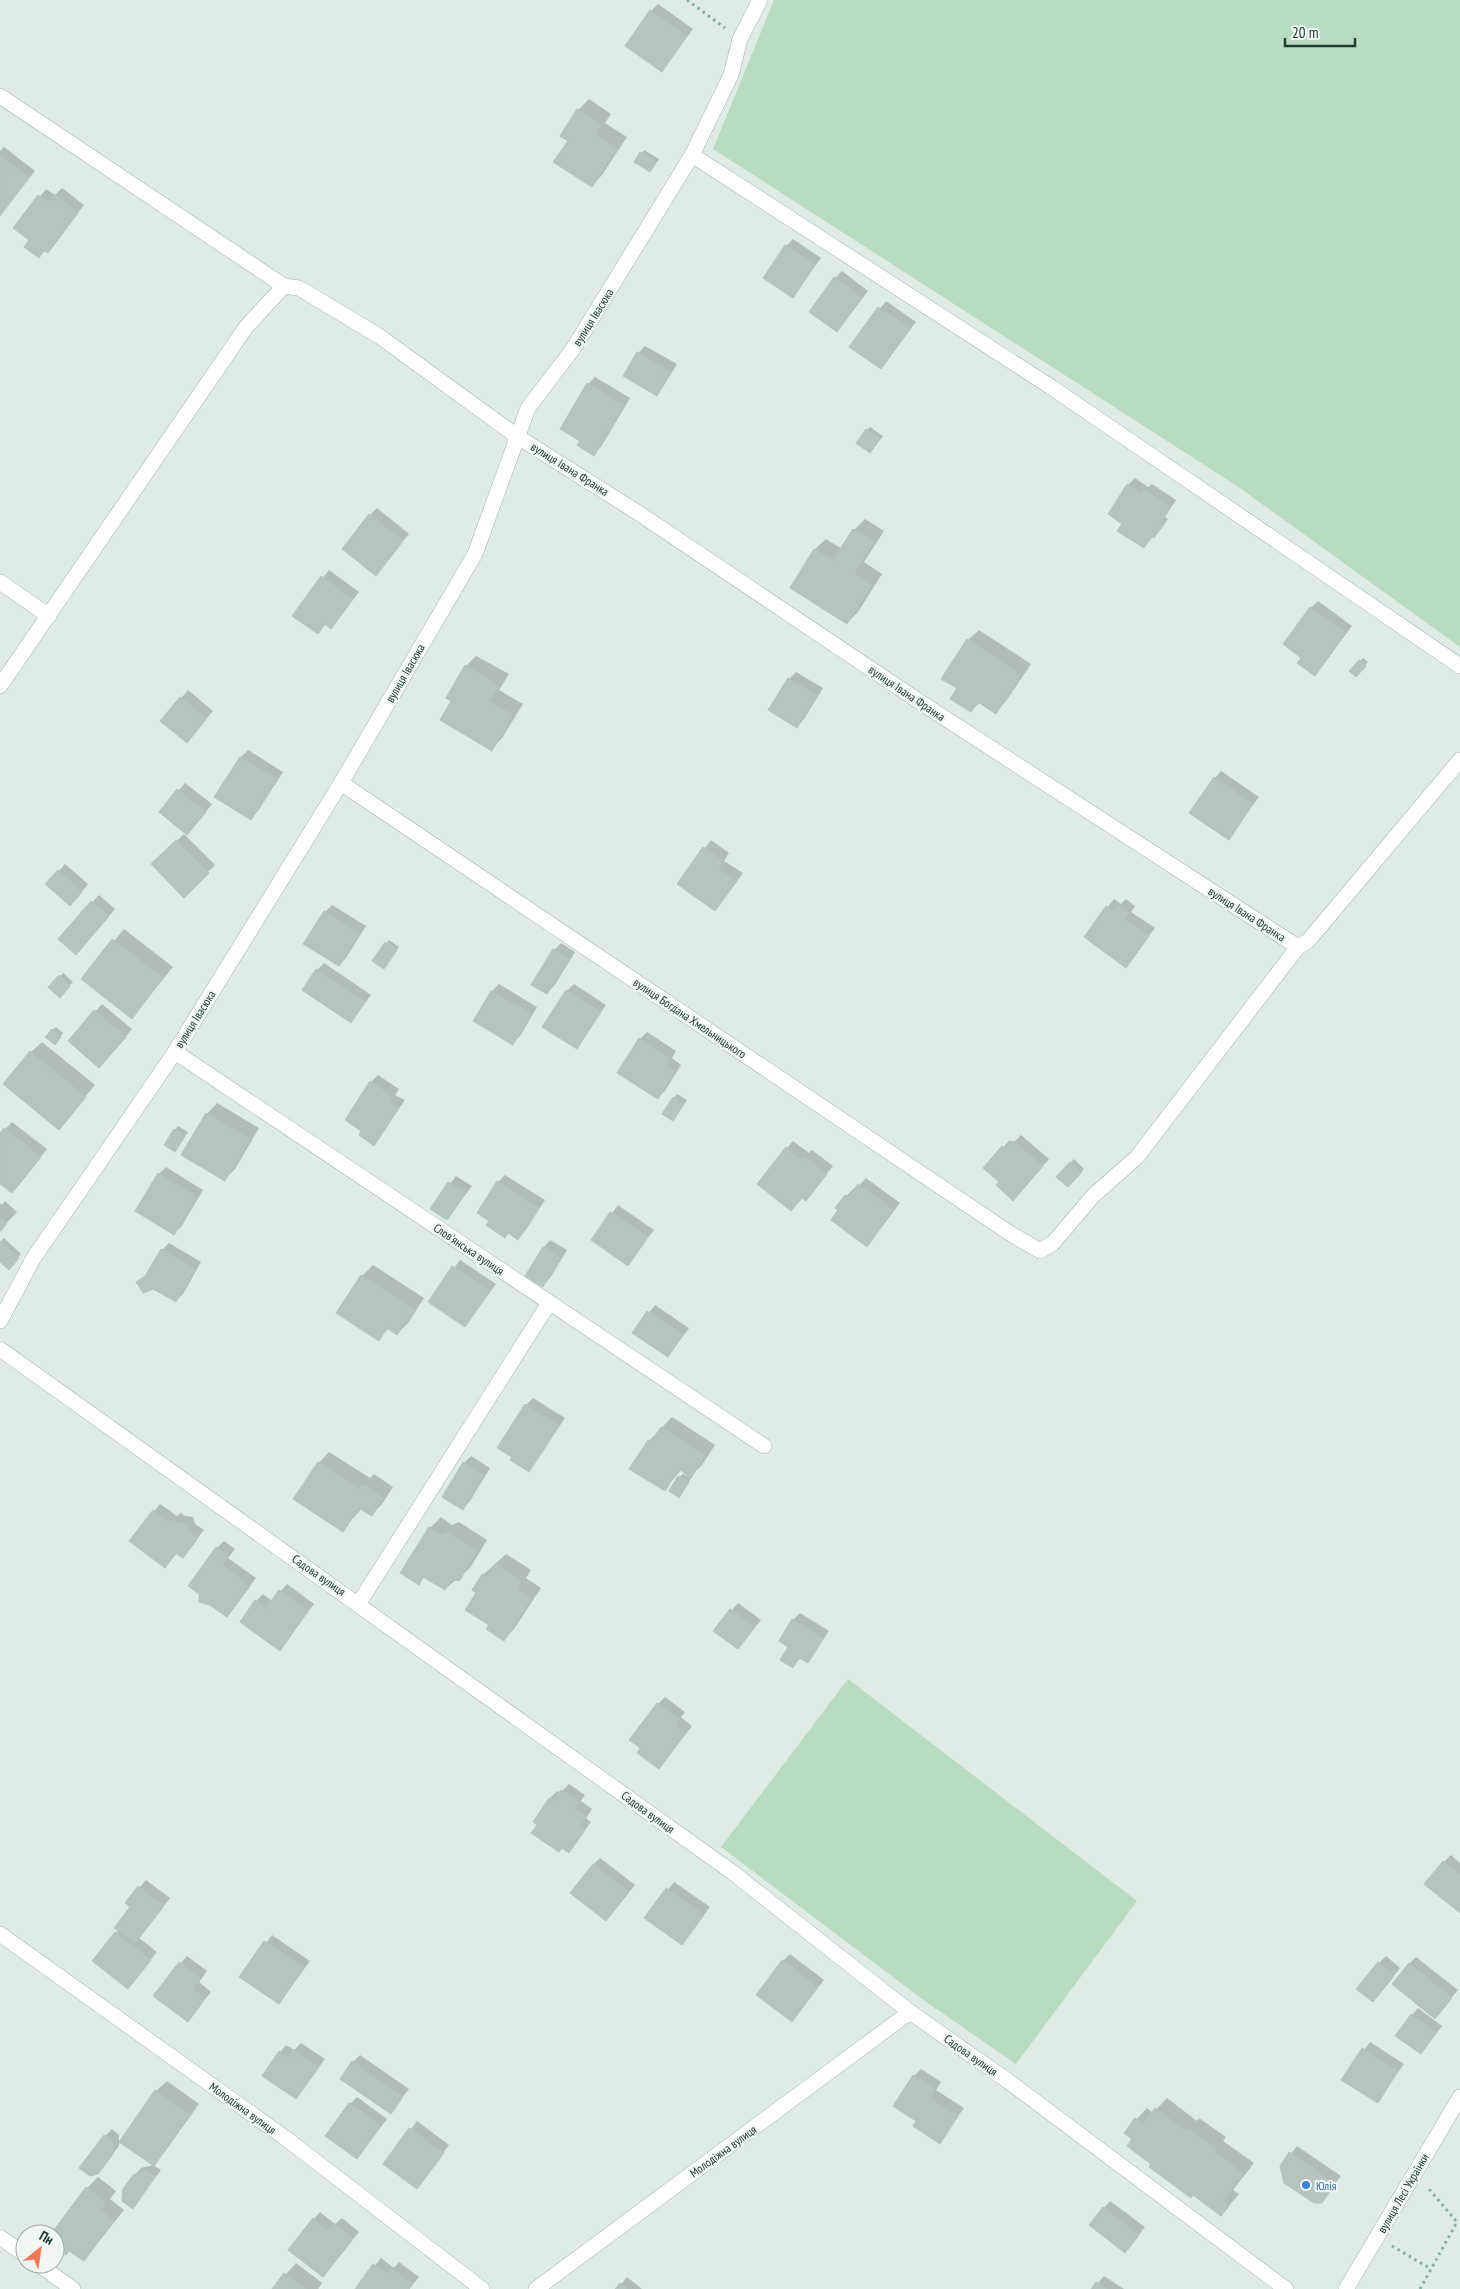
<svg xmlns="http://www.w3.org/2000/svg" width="1460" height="2289" font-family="'PT Sans Narrow',sans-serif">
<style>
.green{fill:#b8dcc1}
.shadow{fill:#0003}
.building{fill:#b5c5be;stroke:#b2c4bc}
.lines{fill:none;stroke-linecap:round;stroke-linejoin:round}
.minor-casing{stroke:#a2b3ac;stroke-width:16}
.tertiary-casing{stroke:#a2b3ac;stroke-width:16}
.path{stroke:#7faf9f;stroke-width:3;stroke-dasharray:2.5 4;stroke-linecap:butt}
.minor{stroke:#fff;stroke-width:15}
.tertiary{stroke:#fff;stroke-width:15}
.shop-dot{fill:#3f7fe0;stroke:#f0f7f3;stroke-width:2}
.labels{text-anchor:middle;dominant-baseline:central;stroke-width:4.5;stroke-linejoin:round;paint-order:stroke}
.street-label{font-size:12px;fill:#203b33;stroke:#f0f7f3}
.shop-label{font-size:12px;fill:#366cbe;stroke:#f0f7f3;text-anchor:start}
</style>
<rect width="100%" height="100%" fill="#dfebe5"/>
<!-- green -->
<g class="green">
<polygon points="774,0 1460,0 1460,647 1237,486 713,149"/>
<polygon points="848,1679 1137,1901 1016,2064 922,1999 721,1847"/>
</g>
<!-- shadow -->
<g class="shadow">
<polygon points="658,4 693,29 662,70 651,11"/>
<polygon points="589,99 611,114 605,123 627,137 602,175 592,186 570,140 578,110"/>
<polygon points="4,147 35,171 0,215 0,151"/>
<polygon points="644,150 659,159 650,171 636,161"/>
<polygon points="62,188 84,205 48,252 15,228 46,189 55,195"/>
<polygon points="793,239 821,258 793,296 786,246"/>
<polygon points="842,271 868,291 837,331 835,278"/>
<polygon points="886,301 916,322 881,368 851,347"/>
<polygon points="645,346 677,364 663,387 657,394 638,353"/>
<polygon points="595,377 630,398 601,447 594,454 582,440 588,384"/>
<polygon points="870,427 883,436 870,452 867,430"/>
<polygon points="1135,478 1148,487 1152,484 1176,500 1165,517 1168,519 1161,529 1144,546 1124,523 1128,485"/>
<polygon points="377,508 409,534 382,567 370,515"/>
<polygon points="865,519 884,531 864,562 882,574 858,612 847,623 791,587 815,549 826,539 842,549 854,530"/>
<polygon points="329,570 359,592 331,628 326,624 317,632 294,615"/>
<polygon points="1318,601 1352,626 1321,667 1302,657 1311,608"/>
<polygon points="979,630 1031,664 1006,701 996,712 980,702 971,711 958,688 968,640"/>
<polygon points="476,656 509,674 499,690 523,704 502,738 492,749 453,701 466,666"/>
<polygon points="1363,658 1368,662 1356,675 1351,671"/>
<polygon points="796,672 823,688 804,719 797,726 789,679"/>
<polygon points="188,690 213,711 194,734 162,721"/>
<polygon points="248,750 283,772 258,811 251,818 241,757"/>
<polygon points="1221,771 1259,797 1228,838 1215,778"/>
<polygon points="185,783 212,804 194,826 160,812"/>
<polygon points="184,834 215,865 184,896 153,864"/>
<polygon points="711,840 729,853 724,861 743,873 715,910 678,884"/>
<polygon points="65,864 88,884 77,898 59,871"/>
<polygon points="99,895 115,909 83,946 60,939"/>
<polygon points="1114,899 1121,904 1126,899 1135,906 1131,912 1155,928 1126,966 1085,937"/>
<polygon points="332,905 366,926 346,958 339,965 325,912"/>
<polygon points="124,929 173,967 132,1017 83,979"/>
<polygon points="389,940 399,947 387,965 374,960"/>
<polygon points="561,943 575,952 554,986 547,993 554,950"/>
<polygon points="324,963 371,995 351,1022 317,970"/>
<polygon points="63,973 73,982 60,996 50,987"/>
<polygon points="499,984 537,1007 520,1036 513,1043 475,1021 492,991"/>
<polygon points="574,984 606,1005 583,1040 576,1047 567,991"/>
<polygon points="102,1004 132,1029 106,1060 69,1041"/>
<polygon points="56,1027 63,1033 55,1043 53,1030"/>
<polygon points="647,1032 676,1051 672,1058 681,1065 665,1091 658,1097 640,1039"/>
<polygon points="42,1042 95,1085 59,1128 31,1052"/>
<polygon points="378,1075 399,1089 395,1095 405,1100 374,1144 371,1082"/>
<polygon points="677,1094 687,1100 673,1120 664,1114"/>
<polygon points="217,1103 259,1128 235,1169 225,1179 207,1114"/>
<polygon points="12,1122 47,1149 19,1185 0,1182 0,1135"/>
<polygon points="178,1126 188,1132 175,1150 165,1144"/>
<polygon points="1021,1135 1049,1159 1020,1192 1001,1182 985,1168 1010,1140 1013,1143"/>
<polygon points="793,1141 809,1153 812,1150 833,1166 812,1192 803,1197 791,1210 787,1148"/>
<polygon points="1074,1159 1084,1169 1068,1186 1058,1176"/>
<polygon points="166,1167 203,1190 181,1227 174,1233 159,1174"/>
<polygon points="505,1175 545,1200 525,1231 518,1238 491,1221 498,1182"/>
<polygon points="456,1176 472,1186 447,1218 432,1208"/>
<polygon points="866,1178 900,1203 867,1245 840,1210 846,1196 853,1189 855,1190"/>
<polygon points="5,1201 17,1212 0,1230 0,1203 2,1205"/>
<polygon points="618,1205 654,1230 628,1264 593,1240"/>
<polygon points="4,1238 21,1254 9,1268 0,1261 0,1242"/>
<polygon points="550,1240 567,1250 550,1278 543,1285 544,1247"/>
<polygon points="169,1243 201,1262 183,1294 176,1301 138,1282 149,1273 162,1250"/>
<polygon points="460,1260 496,1284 465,1326 430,1302"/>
<polygon points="373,1265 424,1298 408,1323 397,1334 389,1328 378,1339 338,1313 362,1276"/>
<polygon points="655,1305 689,1328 668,1356 634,1333"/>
<polygon points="533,1398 565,1418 535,1463 529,1470 526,1405"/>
<polygon points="672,1417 715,1445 702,1465 691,1476 681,1470 664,1490 649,1441"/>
<polygon points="329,1452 370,1478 374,1474 393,1487 382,1504 372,1514 362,1508 343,1530 319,1463"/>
<polygon points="471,1456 490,1468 470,1501 463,1508 464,1463"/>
<polygon points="683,1474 691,1478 682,1493 679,1477"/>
<polygon points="160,1504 177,1516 181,1513 185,1516 193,1517 195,1524 204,1530 183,1557 177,1553 165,1566 131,1541"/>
<polygon points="441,1517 452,1525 459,1522 487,1540 470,1568 445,1589 425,1576 419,1583 430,1528"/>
<polygon points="224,1541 235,1549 228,1558 256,1578 227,1616 217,1548"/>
<polygon points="506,1554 531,1570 526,1578 541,1588 514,1629 504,1639 491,1624 478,1593 483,1575"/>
<polygon points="287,1584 314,1604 280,1649 256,1601 263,1594 272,1601"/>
<polygon points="738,1603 761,1620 738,1648 715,1631"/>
<polygon points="800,1613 829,1631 808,1662 801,1657 792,1667 790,1646 793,1620"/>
<polygon points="665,1697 685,1712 681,1717 692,1726 659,1768 658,1704"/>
<polygon points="569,1784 585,1795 581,1801 592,1809 586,1818 591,1822 569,1851 534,1822 550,1798 557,1791 560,1793"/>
<polygon points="1451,1855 1460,1863 1460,1912 1444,1862"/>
<polygon points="600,1858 635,1885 606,1919 593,1865"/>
<polygon points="146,1880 170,1898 139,1938 157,1952 128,1988 94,1961 119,1930 131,1907 126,1903"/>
<polygon points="674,1882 710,1907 681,1944 646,1918"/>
<polygon points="272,1935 310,1961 279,2003 241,1976"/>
<polygon points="790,1954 824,1980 792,2020 783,1961"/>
<polygon points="187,1956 207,1971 199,1982 211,1992 187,2021 154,1996"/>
<polygon points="1386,1956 1400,1968 1380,1993 1379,1963"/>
<polygon points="1416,1957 1458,1990 1435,2017 1409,1964"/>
<polygon points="1418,2008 1442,2026 1421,2053 1412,2015"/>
<polygon points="1370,2042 1404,2064 1377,2102 1343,2080"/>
<polygon points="301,2043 325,2059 296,2098 280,2052 286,2045 294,2050"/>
<polygon points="360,2055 409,2089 390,2112 353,2062"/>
<polygon points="921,2069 941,2082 936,2090 964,2108 939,2142 914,2076"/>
<polygon points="167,2081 199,2104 164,2153 154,2164 156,2091"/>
<polygon points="357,2097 387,2119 357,2157 350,2104"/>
<polygon points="1167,2098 1197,2121 1199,2118 1226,2137 1223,2141 1254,2163 1233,2190 1239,2194 1221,2215 1153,2164 1134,2139 1125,2132 1147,2108 1153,2113"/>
<polygon points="417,2121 449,2145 417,2187 385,2164"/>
<polygon points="112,2129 119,2135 119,2146 104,2165 105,2136"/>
<polygon points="1297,2146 1341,2176 1321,2201 1281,2166"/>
<polygon points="153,2165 161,2170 133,2207 134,2176 141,2168"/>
<polygon points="98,2177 116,2191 110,2199 124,2210 84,2260 70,2250 55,2245 55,2234 52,2234 87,2188"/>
<polygon points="1110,2201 1145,2227 1132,2244 1104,2208"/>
<polygon points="320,2212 335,2224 342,2218 359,2232 323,2276 314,2219"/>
<polygon points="381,2258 394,2268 399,2262 419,2277 409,2289 356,2289"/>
<polygon points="296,2263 322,2283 318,2289 273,2289"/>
<polygon points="1104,2276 1124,2289 1093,2289"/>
<polygon points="627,2277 642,2289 617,2289"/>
</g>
<!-- building -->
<g class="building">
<polygon points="650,10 687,36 662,72 625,46"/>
<polygon points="577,109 601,125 595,134 617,148 592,187 553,162 568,141 560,136"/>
<polygon points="640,152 656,163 650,172 634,162"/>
<polygon points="0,156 29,178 0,216"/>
<polygon points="54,194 78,213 48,253 44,251 39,258 24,247 29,240 13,228 38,195 48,202"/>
<polygon points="785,245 815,265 793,298 763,278"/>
<polygon points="834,277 862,298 837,332 809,312"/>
<polygon points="878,307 910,329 881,369 849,347"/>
<polygon points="637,352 671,372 657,396 623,376"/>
<polygon points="587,383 624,405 594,456 577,445 580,441 560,429"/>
<polygon points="866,429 880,439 870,453 856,443"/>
<polygon points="1127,484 1141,494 1144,490 1170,507 1159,524 1162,526 1154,538 1152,536 1144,548 1117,531 1122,524 1108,514"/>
<polygon points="369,514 403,541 376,576 342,549"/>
<polygon points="853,529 874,542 854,574 872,585 847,624 790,588 814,549 833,560"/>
<polygon points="321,576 353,599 331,629 325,624 318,634 292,616"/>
<polygon points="1310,607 1346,633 1315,676 1297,663 1301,658 1283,644"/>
<polygon points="967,639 1021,675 996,714 978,702 971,712 950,699 957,688 941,679"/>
<polygon points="1359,660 1366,666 1356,677 1349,671"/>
<polygon points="465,665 499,686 489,701 513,715 492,751 440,720 451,701 446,698"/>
<polygon points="788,678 817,696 797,728 768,710"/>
<polygon points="180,697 207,718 187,743 160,721"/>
<polygon points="240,757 277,779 251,820 214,797"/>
<polygon points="1214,777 1253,804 1229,840 1189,813"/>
<polygon points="177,789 206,812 187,835 159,812"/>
<polygon points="176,840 209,873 184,898 151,864"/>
<polygon points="703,847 723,861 718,868 737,881 715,911 677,884"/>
<polygon points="58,870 82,892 70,906 45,884"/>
<polygon points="91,901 109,916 76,955 58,939"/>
<polygon points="1118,905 1129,913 1125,919 1149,936 1126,968 1084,937 1106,906 1114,911"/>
<polygon points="324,911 360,933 339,966 303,944"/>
<polygon points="112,939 163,978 132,1019 81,979"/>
<polygon points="385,942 397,950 384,969 372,961"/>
<polygon points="553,949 569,959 547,994 531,985"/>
<polygon points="316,969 365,1002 351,1023 302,990"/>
<polygon points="59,975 70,986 60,998 48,987"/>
<polygon points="566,990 600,1012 577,1049 542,1027"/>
<polygon points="491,991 531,1014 513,1045 473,1021"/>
<polygon points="94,1010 126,1037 99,1068 68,1041"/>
<polygon points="52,1029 61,1037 55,1045 45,1037"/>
<polygon points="639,1038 670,1058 665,1066 675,1072 658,1099 617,1073"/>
<polygon points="30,1051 86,1097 59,1130 3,1084"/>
<polygon points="370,1081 393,1097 389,1102 399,1108 374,1146 359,1135 361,1131 345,1120"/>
<polygon points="673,1097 684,1104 673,1121 662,1114"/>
<polygon points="206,1113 250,1139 225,1181 181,1155"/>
<polygon points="4,1128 41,1157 12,1193 0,1184 0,1133"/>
<polygon points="174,1129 185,1136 175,1152 164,1145"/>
<polygon points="1013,1141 1043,1166 1013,1201 996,1185 999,1182 983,1168 1002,1146 1006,1149"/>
<polygon points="786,1147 801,1160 804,1156 827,1174 806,1201 802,1198 791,1211 757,1184"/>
<polygon points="1070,1162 1082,1172 1068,1187 1056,1177"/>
<polygon points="158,1173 197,1197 174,1235 135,1211"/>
<polygon points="497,1181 539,1208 518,1240 508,1233 505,1238 486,1225 489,1221 477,1213"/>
<polygon points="448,1182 466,1193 447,1220 430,1209"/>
<polygon points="858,1184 894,1210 867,1247 831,1220 838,1210 835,1208 845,1195 848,1197"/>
<polygon points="610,1212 648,1237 628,1266 591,1240"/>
<polygon points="0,1217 7,1223 1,1231 0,1231"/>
<polygon points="0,1241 19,1258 9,1270 0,1262"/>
<polygon points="543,1247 561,1258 543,1287 525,1276"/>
<polygon points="161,1249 195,1269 176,1302 154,1289 143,1293 136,1282 145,1276"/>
<polygon points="452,1266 490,1291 465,1327 428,1302"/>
<polygon points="361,1275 414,1309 397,1335 387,1328 379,1341 336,1313"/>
<polygon points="647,1311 683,1335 668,1357 632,1333"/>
<polygon points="525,1404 559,1426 529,1472 510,1460 512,1457 497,1448"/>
<polygon points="661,1427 705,1456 691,1478 679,1469 665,1491 629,1469 648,1440 651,1442"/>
<polygon points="318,1462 359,1489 362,1484 383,1498 372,1516 359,1508 343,1532 293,1499"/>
<polygon points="463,1462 484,1475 463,1510 442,1497"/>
<polygon points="678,1476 689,1482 679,1498 669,1491"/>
<polygon points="153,1510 170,1523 173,1519 178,1523 187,1523 188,1531 198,1538 183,1558 176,1553 165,1568 129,1541"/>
<polygon points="429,1527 441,1535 447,1532 477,1551 460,1580 451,1581 445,1590 423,1577 419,1585 400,1573"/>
<polygon points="216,1547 229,1556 222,1565 250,1586 227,1617 210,1605 199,1602 199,1594 188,1586"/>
<polygon points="495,1564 521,1581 516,1589 531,1599 504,1641 486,1629 489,1625 465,1610 476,1593 472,1590 482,1574 486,1577"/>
<polygon points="279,1590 308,1611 280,1651 240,1622 255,1600 266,1608"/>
<polygon points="730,1609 755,1627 738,1649 713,1631"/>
<polygon points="792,1619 823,1639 808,1663 799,1658 793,1668 780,1660 788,1647 779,1641"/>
<polygon points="657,1703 679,1719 675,1725 686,1733 659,1769 637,1753 640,1748 629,1740"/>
<polygon points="561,1790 579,1802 575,1808 586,1816 580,1826 585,1830 569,1853 562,1848 559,1852 531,1833 537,1825 533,1822 549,1798 554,1800"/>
<polygon points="1443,1861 1460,1875 1460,1913 1424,1884"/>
<polygon points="593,1864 629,1892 606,1921 570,1893"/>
<polygon points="138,1886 164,1906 135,1943 114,1928 130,1907 125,1903"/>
<polygon points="666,1888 704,1915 682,1945 644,1918"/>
<polygon points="115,1932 151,1960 128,1989 92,1961"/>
<polygon points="264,1941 304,1968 279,2004 239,1977"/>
<polygon points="782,1960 818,1987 792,2022 756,1995"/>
<polygon points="179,1962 201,1978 193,1989 205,1999 188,2022 153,1996"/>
<polygon points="1378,1962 1394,1976 1373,2002 1356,1989"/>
<polygon points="1409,1963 1452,1998 1435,2019 1392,1984"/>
<polygon points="1411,2014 1436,2033 1421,2054 1395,2036"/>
<polygon points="1362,2048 1398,2071 1378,2103 1341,2080"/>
<polygon points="293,2049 319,2067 296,2099 262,2076 279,2051 288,2058"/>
<polygon points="352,2061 403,2097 391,2114 340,2079"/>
<polygon points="913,2075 935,2089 930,2098 958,2116 940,2144 913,2126 916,2121 893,2106"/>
<polygon points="155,2090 190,2115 154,2166 119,2142"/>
<polygon points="349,2103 381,2126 357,2159 325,2136"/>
<polygon points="1155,2108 1186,2131 1188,2128 1216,2149 1214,2152 1244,2174 1223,2201 1229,2206 1221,2216 1193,2195 1191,2198 1149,2167 1151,2164 1127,2146 1132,2139 1124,2133 1135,2118 1143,2124"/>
<polygon points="409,2128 444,2153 417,2189 383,2164"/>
<polygon points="104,2135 113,2142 113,2154 98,2174 90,2176 79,2168"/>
<polygon points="1289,2152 1335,2184 1322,2203 1314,2203 1284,2183 1280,2166"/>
<polygon points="146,2171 155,2177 133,2209 122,2201 123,2189 133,2175"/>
<polygon points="86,2187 106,2202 100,2210 114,2221 84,2261 69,2251 66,2255 55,2247 55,2234 51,2234"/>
<polygon points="1103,2207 1139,2235 1125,2253 1089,2225"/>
<polygon points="313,2218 328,2231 334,2224 353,2239 323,2277 288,2250"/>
<polygon points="373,2264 387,2274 391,2268 413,2284 409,2289 355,2289"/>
<polygon points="284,2273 305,2289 272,2289"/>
<polygon points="1096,2282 1107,2289 1091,2289"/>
<polygon points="620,2283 627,2289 615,2289"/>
</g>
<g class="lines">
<!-- minor casing -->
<g class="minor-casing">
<g id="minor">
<polyline points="0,96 284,286 299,288 379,336 518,437 637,512 920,702 1298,947"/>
<polyline points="692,155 1051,387 1460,666"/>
<polyline points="0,582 49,616"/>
<polyline points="0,686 246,327 284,286"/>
<polyline points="341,783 1008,1232 1040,1251 1053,1243 1093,1196 1137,1157 1298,947 1308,941 1460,760"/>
<polyline points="175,1052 764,1446"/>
<polyline points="0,1321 33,1259 175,1052 341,783 475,554 528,408 573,349 692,155 731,75 740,39 760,0"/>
<polyline points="0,1349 732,1872 910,2012 1008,2081 1286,2289"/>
<polyline points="359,1603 549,1303"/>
<polyline points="0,1934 284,2137 482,2289"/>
<polyline points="0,2237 25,2255"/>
<polyline points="38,2264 73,2289"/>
<polyline points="536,2289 910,2012"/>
</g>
</g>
<!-- tertiary casing -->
<g class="tertiary-casing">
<polyline id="tertiary" points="1346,2289 1460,2097"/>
</g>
<!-- path -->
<g class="path">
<polyline points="687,0 725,28"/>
<polyline points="1392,2246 1431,2269"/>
<polyline points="1420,2289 1457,2222 1429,2189"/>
</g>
<!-- minor -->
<use href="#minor" class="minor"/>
<!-- tertiary -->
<use href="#tertiary" class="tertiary"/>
</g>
<!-- markers -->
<circle class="shop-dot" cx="1306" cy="2185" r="5"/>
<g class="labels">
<!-- street labels -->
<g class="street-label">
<text transform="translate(593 317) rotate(-58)">вулиця Івасюка</text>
<text transform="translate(570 469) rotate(32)">вулиця Івана Франка</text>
<text transform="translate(405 673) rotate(-60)">вулиця Івасюка</text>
<text transform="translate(907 693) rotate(34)">вулиця Івана Франка</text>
<text transform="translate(1247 914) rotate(33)">вулиця Івана Франка</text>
<text transform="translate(690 1018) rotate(34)">вулиця Богдана Хмельницького</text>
<text transform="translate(195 1019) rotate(-58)">вулиця Івасюка</text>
<text transform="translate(469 1249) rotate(34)">Слов'янська вулиця</text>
<text transform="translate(319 1575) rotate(35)">Садова вулиця</text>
<text transform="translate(648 1812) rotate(36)">Садова вулиця</text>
<text transform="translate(971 2055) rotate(35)">Садова вулиця</text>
<text transform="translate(243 2108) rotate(36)">Молодіжна вулиця</text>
<text transform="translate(723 2151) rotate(-36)">Молодіжна вулиця</text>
<text transform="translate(1403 2193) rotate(-60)">вулиця Лесі Українки</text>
</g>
<!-- shop labels -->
<g class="shop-label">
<text x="1316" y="2185">Юлія</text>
</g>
</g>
<!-- north arrow -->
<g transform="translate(40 2249) rotate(30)"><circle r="24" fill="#f0f7f3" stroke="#9daca6"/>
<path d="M0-4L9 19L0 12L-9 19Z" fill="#f37855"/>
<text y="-8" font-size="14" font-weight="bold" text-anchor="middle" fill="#203b33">Пн</text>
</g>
<!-- scale -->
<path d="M1285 38v8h70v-8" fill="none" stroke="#203b33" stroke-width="2.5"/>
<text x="1292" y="38" font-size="15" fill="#203b33" stroke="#f0f7f3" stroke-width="4" paint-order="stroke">20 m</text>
</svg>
